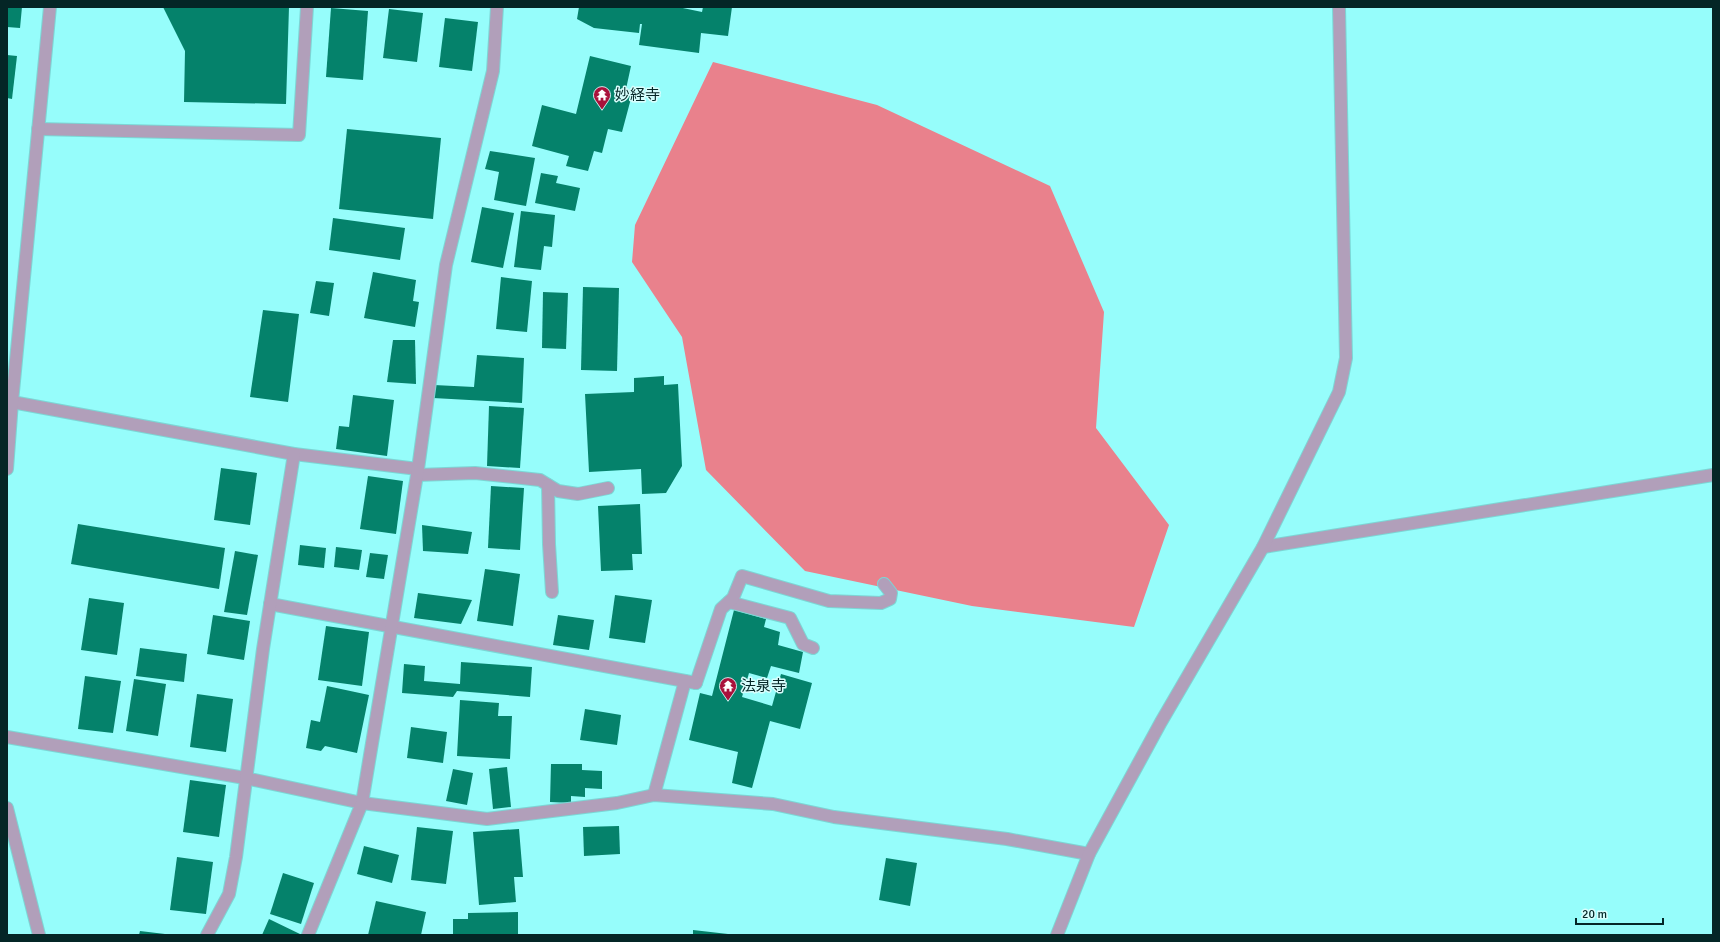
<svg xmlns="http://www.w3.org/2000/svg" width="1720" height="942" font-family="Signika,'Noto Sans JP',sans-serif">
<style>
.forest{fill:#e9818c}
.building{fill:#05826b}
.lines{fill:none;stroke-linecap:round;stroke-linejoin:round}
.service-casing{stroke:#7cd6d5;stroke-width:14}
.minor-casing{stroke:#7cd6d5;stroke-width:14}
.tertiary-casing{stroke:#7cd6d5;stroke-width:14}
.service{stroke:#b19fba;stroke-width:12}
.minor{stroke:#b19fba;stroke-width:12}
.tertiary{stroke:#b19fba;stroke-width:12}
.labels{text-anchor:middle;dominant-baseline:central;stroke-width:3;stroke-linejoin:round;paint-order:stroke}
.poi-label{font-size:15px;fill:#042626;stroke:#d8fefd;text-anchor:start}
</style>
<rect width="100%" height="100%" fill="#96fdfb"/>
<!-- forest -->
<polygon class="forest" points="713,62 877,105 1050,186 1104,312 1096,428 1169,525 1134,627 972,606 805,571 706,470 682,337 632,262 635,225"/>
<!-- building -->
<g class="building">
<polygon points="7,7 22,7 20,28 7,27"/>
<polygon points="163,7 289,7 286,104 184,102 185,51"/>
<polygon points="579,7 678,7 702,12 703,7 732,7 728,36 701,33 699,53 639,45 642,24 640,24 639,33 594,28 577,19"/>
<polygon points="331,8 368,11 363,80 326,77"/>
<polygon points="389,9 423,13 417,62 383,58"/>
<polygon points="445,18 478,22 472,71 439,67"/>
<polygon points="7,55 17,56 12,99 7,98"/>
<polygon points="590,56 631,66 626,89 633,91 622,132 608,129 602,153 594,151 588,171 566,166 569,156 532,146 542,105 576,114"/>
<polygon points="347,129 441,138 433,219 339,209"/>
<polygon points="490,151 535,158 526,206 494,200 499,172 485,169"/>
<polygon points="541,173 558,176 556,183 580,188 575,211 535,203"/>
<polygon points="482,207 514,213 503,268 471,262"/>
<polygon points="521,211 555,215 552,247 544,246 541,270 514,267"/>
<polygon points="333,218 405,228 400,260 329,250"/>
<polygon points="373,272 416,280 413,301 419,302 415,327 364,318"/>
<polygon points="501,277 532,281 527,332 496,329"/>
<polygon points="316,281 334,283 329,316 310,313"/>
<polygon points="583,287 619,288 617,371 581,370"/>
<polygon points="543,292 568,293 566,349 542,348"/>
<polygon points="263,310 299,314 288,402 250,397"/>
<polygon points="393,340 415,340 416,384 387,382"/>
<polygon points="477,355 524,358 522,403 433,398 434,385 474,387"/>
<polygon points="664,376 664,385 678,384 682,466 666,493 642,494 641,469 589,472 585,394 634,392 634,378"/>
<polygon points="353,395 394,400 387,456 336,449 339,426 349,427"/>
<polygon points="489,406 524,408 520,468 487,466"/>
<polygon points="221,468 257,473 250,525 214,520"/>
<polygon points="368,476 403,481 396,534 360,529"/>
<polygon points="491,486 524,488 520,550 488,548"/>
<polygon points="640,504 642,554 632,554 633,570 601,571 598,506"/>
<polygon points="78,524 225,548 219,589 71,564"/>
<polygon points="422,525 472,532 468,554 423,551"/>
<polygon points="300,545 326,548 324,568 298,565"/>
<polygon points="336,547 362,550 359,570 334,567"/>
<polygon points="235,551 258,555 247,615 224,612"/>
<polygon points="370,553 388,555 384,579 366,577"/>
<polygon points="485,569 520,574 513,626 477,621"/>
<polygon points="418,593 472,600 461,624 414,618"/>
<polygon points="615,595 652,600 645,643 609,638"/>
<polygon points="89,598 124,603 117,655 81,650"/>
<polygon points="734,610 766,619 764,627 780,632 778,645 803,652 799,673 771,666 767,678 749,673 742,697 772,706 781,674 812,683 800,729 770,721 752,788 732,783 738,752 689,740 700,693 712,696"/>
<polygon points="213,615 250,621 244,660 207,654"/>
<polygon points="558,615 594,620 589,650 553,645"/>
<polygon points="326,626 369,632 362,686 318,680"/>
<polygon points="140,648 187,654 184,682 136,676"/>
<polygon points="461,662 532,667 530,697 457,691 453,697 402,693 404,664 425,666 424,681 460,684"/>
<polygon points="85,676 121,681 113,733 78,729"/>
<polygon points="134,679 166,684 158,736 126,731"/>
<polygon points="327,686 369,695 357,753 325,746 321,751 306,748 311,720 320,722"/>
<polygon points="197,694 233,699 226,752 190,747"/>
<polygon points="460,700 499,703 498,716 512,716 510,759 457,756"/>
<polygon points="585,709 621,715 617,745 580,740"/>
<polygon points="411,727 447,732 443,763 407,758"/>
<polygon points="551,764 582,764 582,770 602,771 602,789 585,788 585,797 571,796 571,803 550,802"/>
<polygon points="507,767 511,807 493,809 489,769"/>
<polygon points="453,769 473,773 467,805 446,801"/>
<polygon points="190,780 226,785 219,837 183,832"/>
<polygon points="619,826 620,854 584,856 583,827"/>
<polygon points="417,827 453,831 446,884 411,880"/>
<polygon points="519,829 523,877 514,877 516,902 479,905 473,832"/>
<polygon points="364,846 399,855 392,883 357,874"/>
<polygon points="177,857 213,862 206,914 170,910"/>
<polygon points="886,858 917,863 910,906 879,900"/>
<polygon points="283,873 314,883 301,924 270,914"/>
<polygon points="376,901 426,912 421,935 368,935"/>
<polygon points="518,912 518,935 453,935 453,919 468,919 468,913"/>
<polygon points="269,919 302,935 262,935"/>
<polygon points="693,930 728,934 728,935 693,935"/>
<polygon points="140,931 165,934 165,935 139,935"/>
</g>
<g class="lines">
<!-- service casing -->
<g class="service-casing">
<g id="service">
<polyline points="729,602 790,618 803,644 813,648"/>
<polyline points="696,683 721,609 733,598 742,576 829,601 881,603 890,599 891,593 884,584"/>
</g>
</g>
<!-- minor casing -->
<g class="minor-casing">
<g id="minor">
<polyline points="38,129 299,135 307,7"/>
<polyline points="12,402 294,454 418,469"/>
<polyline points="417,475 475,473 540,480 558,491 578,494 608,488"/>
<polyline points="548,485 549,544 552,592"/>
<polyline points="1263,547 1713,475"/>
<polyline points="270,604 696,683"/>
<polyline points="7,737 245,778 362,803 487,819 617,803 654,795 773,804 834,817 1007,839 1089,854"/>
<polyline points="654,795 685,681"/>
<polyline points="207,935 229,894 236,857 263,649 294,454"/>
<polyline points="308,935 362,803 418,469 446,265 493,71 497,7"/>
<polyline points="1057,935 1089,854 1161,722 1263,547 1339,392 1346,358 1339,7"/>
</g>
</g>
<!-- tertiary casing -->
<g class="tertiary-casing">
<g id="tertiary">
<polyline points="7,469 12,402 50,7"/>
<polyline points="7,808 39,935"/>
</g>
</g>
<!-- service -->
<use href="#service" class="service"/>
<!-- minor -->
<use href="#minor" class="minor"/>
<!-- tertiary -->
<use href="#tertiary" class="tertiary"/>
</g>
<!-- icons -->
<defs>
<g id="temple-pin" transform="scale(0.9)"><path d="M0 17L-7.5 6A9.5 9.5 0 1 1 7.5 6Z" fill="#a9113b" stroke="#d8fefd"/><path d="M0-6L5-2H3V0L6.5 2.5H4V6H1.5V3h-3V6H-4V2.5H-6.5L-3 0V-2H-5Z" fill="#fff"/></g>
</defs>
<g fill-rule="evenodd">
<use href="#temple-pin" x="602" y="95"/>
<use href="#temple-pin" x="728" y="686"/>
</g>
<g class="labels">
<!-- poi labels -->
<g class="poi-label">
<text x="615" y="95">妙経寺</text>
<text x="741" y="686">法泉寺</text>
</g>
</g>
<!-- border -->
<rect width="1720" height="942" fill="none" stroke="#042626" stroke-width="16"/>
<!-- scale -->
<path d="M1576 918v6h87v-6" fill="none" stroke="#042626" stroke-width="2"/>
<text x="1582" y="918" font-size="12" fill="#042626" stroke="#d8fefd" stroke-width="3" paint-order="stroke">20 m</text>
</svg>
